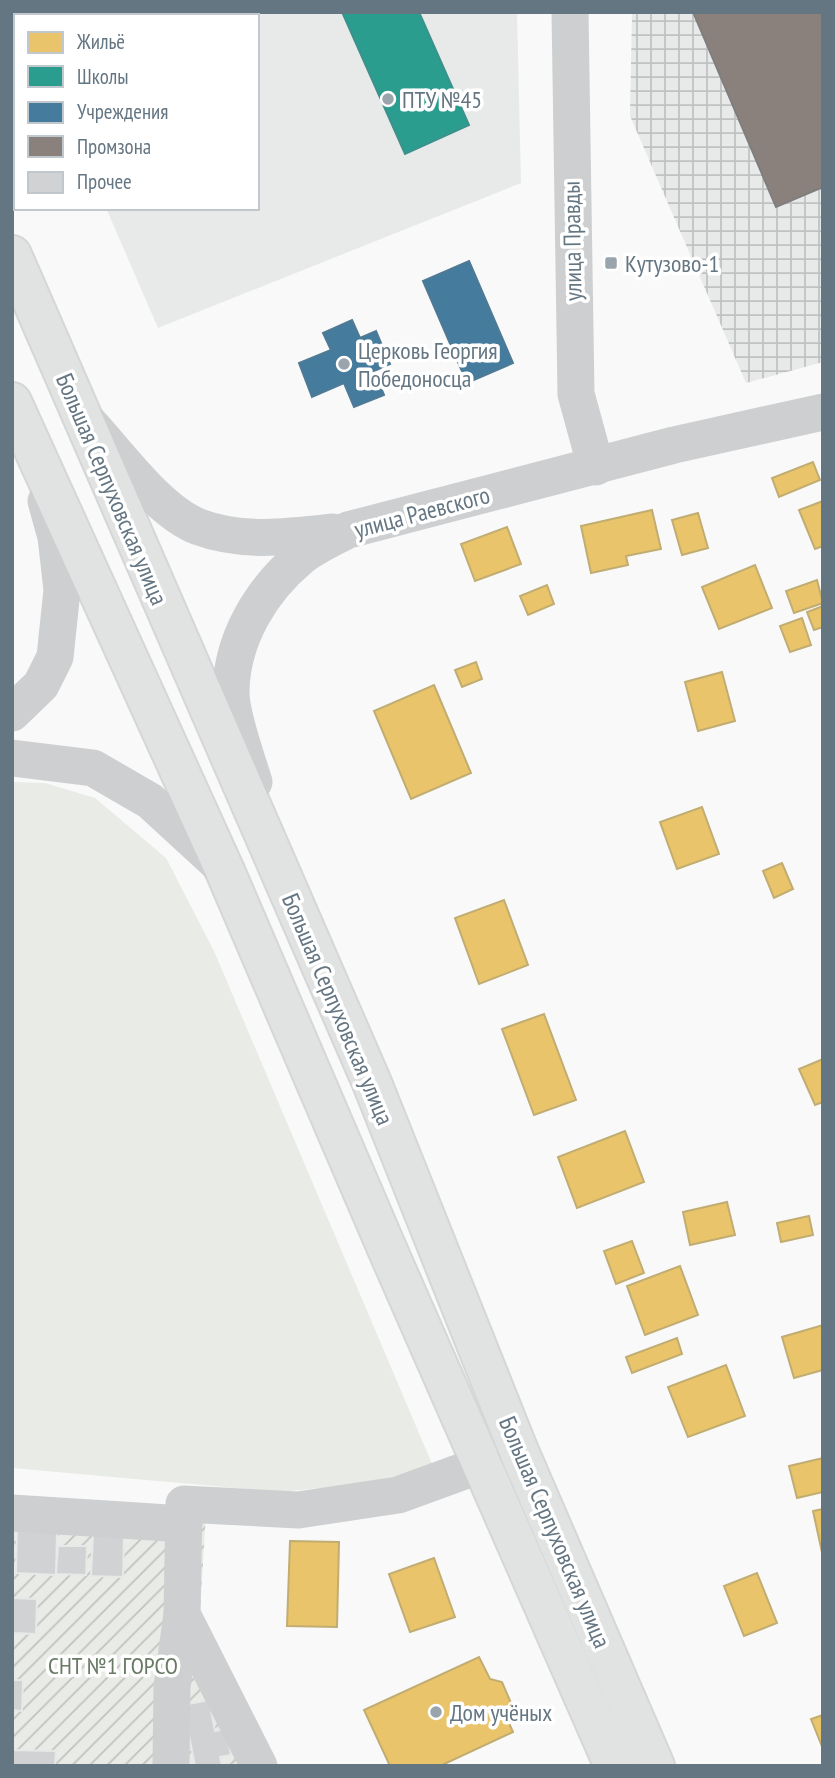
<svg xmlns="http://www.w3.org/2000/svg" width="835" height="1778" font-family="'PT Sans Narrow',sans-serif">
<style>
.built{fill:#e8e9e9}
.industrial{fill:url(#industrial-grid)}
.grass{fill:#e8ebe6}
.garden{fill:url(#garden-furrows)}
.homes{fill:#e9c46a;stroke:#c1ad72;stroke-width:2}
.schools{fill:#2a9d8f;stroke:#3c918b;stroke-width:2}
.public{fill:#457b9d;stroke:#4f7a95;stroke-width:2}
.industry{fill:#8a817c;stroke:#7f7e7e;stroke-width:2}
.building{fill:#d0d2d3;stroke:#e8e8e8;stroke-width:2}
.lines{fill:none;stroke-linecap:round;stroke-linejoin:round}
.major-casing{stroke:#d5d6d7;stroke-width:42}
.minor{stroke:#cecfd0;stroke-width:37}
.major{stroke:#e1e2e2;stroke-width:38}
.poi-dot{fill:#99a4ac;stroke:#fff;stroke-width:2.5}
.labels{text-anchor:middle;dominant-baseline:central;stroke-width:7;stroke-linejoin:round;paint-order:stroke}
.poi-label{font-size:24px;fill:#657683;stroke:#fff;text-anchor:start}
.street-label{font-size:24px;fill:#657683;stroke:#fff}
.park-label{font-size:24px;fill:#687a64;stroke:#fff}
</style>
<defs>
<pattern id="industrial-grid" width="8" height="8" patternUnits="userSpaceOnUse" patternTransform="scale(1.75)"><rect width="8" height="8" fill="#e8e9e9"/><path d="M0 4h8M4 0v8" fill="none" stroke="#c0c1c2"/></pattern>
<pattern id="garden-furrows" width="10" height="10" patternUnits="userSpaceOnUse" patternTransform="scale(1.75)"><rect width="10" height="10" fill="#e8ebe6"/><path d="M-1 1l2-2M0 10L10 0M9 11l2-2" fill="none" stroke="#c0c3c0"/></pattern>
</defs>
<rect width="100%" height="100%" fill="#f9f9f9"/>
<!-- built -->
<polygon class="built" points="20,12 517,12 521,183 158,328 106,208 257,208 257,16 22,16"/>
<!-- industrial -->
<polygon class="industrial" points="632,12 823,12 823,362 746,383 630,116"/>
<!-- grass -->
<polygon class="grass" points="12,782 45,783 95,798 166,858 214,951 433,1466 390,1481 280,1492 12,1468"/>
<!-- garden -->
<polygon class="garden" points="12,1501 206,1514 200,1613 274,1766 12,1766"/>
<!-- homes -->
<g class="homes">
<polygon points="813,462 820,480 779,497 772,478"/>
<polygon points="823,501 823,546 815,549 799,510"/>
<polygon points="652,510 661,549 626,556 628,565 591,573 581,526"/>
<polygon points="698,513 708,548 682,555 672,520"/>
<polygon points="507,527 521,564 475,581 461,544"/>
<polygon points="755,565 772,608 719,629 702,587"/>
<polygon points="817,580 823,603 794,613 786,591"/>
<polygon points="547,585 554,604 528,615 520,596"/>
<polygon points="823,606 823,627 814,630 807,612"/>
<polygon points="802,618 811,645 790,652 780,626"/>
<polygon points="476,662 482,679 462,687 455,670"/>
<polygon points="722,672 735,721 698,731 685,682"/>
<polygon points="434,685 471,773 411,799 374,711"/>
<polygon points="702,807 719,854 677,869 660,822"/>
<polygon points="782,863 793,889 774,898 763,871"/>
<polygon points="504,900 528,965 479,984 455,918"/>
<polygon points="544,1014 576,1100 534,1115 502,1029"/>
<polygon points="823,1059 823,1102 815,1105 799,1069"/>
<polygon points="625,1131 644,1182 577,1208 558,1157"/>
<polygon points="727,1202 735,1235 690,1245 683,1212"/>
<polygon points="809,1216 813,1235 781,1242 777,1223"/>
<polygon points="632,1241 644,1273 616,1284 604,1251"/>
<polygon points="680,1266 698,1315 645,1335 627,1286"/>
<polygon points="823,1325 823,1370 794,1378 782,1337"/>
<polygon points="677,1338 682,1354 632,1373 626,1357"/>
<polygon points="726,1365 745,1416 688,1437 668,1387"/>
<polygon points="823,1458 823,1492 797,1498 789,1466"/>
<polygon points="823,1509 823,1557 813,1511"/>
<polygon points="290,1541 339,1542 337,1627 287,1626"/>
<polygon points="434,1558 455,1617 410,1632 389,1574"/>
<polygon points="757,1573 777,1623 744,1636 724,1586"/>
<polygon points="479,1657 490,1679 502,1682 511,1703 505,1714 513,1732 440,1766 390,1766 364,1710"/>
<polygon points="823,1715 823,1749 811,1719"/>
</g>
<!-- schools -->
<polygon class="schools" points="342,12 419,12 469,125 405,154"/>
<!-- public -->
<g class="public">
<polygon points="469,261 513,363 467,383 423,281"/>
<polygon points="352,320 360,338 376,331 390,364 374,371 384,395 354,407 344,383 312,397 299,363 331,350 323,333"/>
</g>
<!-- industry -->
<polygon class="industry" points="693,12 823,12 823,187 776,207"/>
<!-- building -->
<g class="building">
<polygon points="17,1530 57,1532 56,1575 16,1573"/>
<polygon points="93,1534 124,1535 123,1577 91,1576"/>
<polygon points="58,1546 87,1546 86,1575 56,1574"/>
<polygon points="12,1598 37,1599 36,1634 12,1633"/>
<polygon points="12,1680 23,1680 22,1711 12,1710"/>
<polygon points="209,1700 215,1731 226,1729 231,1755 220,1757 222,1766 195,1766 183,1705"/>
<polygon points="12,1750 56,1751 55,1766 12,1766"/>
</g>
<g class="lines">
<!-- major casing -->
<g class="major-casing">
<g id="major">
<polyline points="12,255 372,1083 518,1449 655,1766"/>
<polyline points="12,402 225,871 388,1251 614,1766"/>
</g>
</g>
<!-- minor -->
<g class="minor">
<polyline points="570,12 576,394 596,467"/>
<path d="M 89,423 C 118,454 159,512 199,527 C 242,543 289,537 333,532"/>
<polyline points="12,713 41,685 55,657 62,590 56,537 46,501"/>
<polyline points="12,758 93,768 150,801 224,869"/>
<path d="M 254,782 C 247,759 231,715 231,693 C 231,640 261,590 301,557 C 315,546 333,538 348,530 L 674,445 L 823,412"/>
<polyline points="12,1513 184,1524"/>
<polyline points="171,1766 172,1687 182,1614"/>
<polyline points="259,1766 182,1614 184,1504 298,1510 398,1495 483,1464"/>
</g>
<!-- major -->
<use href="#major" class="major"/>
</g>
<!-- markers -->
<g class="poi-dot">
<circle cx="388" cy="99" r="7"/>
<rect x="604" y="256" width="14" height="14" rx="3.5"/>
<circle cx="344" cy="364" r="7"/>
<circle cx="436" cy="1712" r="7"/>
</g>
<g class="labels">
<!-- poi labels -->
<g class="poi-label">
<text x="402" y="99">ПТУ №45</text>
<text x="625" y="263">Кутузово-1</text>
<text x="358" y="350">Церковь Георгия<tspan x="358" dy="28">Победоносца</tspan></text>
<text x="450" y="1712">Дом учёных</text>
</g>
<!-- street labels -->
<g class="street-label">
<text transform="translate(572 241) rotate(-91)">улица Правды</text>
<text transform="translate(112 489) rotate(67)">Большая Серпуховская улица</text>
<text transform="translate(422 512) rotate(-15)">улица Раевского</text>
<text transform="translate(338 1009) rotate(67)">Большая Серпуховская улица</text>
<text transform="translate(555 1532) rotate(67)">Большая Серпуховская улица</text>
</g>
<!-- park labels -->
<g class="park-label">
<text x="113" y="1665">СНТ №1 ГОРСО</text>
</g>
</g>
<!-- border -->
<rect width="835" height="1778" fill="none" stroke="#657683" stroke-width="28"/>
<!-- legend -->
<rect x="14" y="14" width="245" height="196" fill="#ffffff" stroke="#c1c8cd" stroke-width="2"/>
<rect x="28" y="32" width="35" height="21" fill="#e9c46a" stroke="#c1c8cd" stroke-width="2"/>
<text x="77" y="49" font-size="21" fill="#657683">Жильё</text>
<rect x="28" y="66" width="35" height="21" fill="#2a9d8f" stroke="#c1c8cd" stroke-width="2"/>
<text x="77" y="84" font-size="21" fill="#657683">Школы</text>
<rect x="28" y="102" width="35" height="21" fill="#457b9d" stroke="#c1c8cd" stroke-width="2"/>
<text x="77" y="119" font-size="21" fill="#657683">Учреждения</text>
<rect x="28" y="136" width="35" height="21" fill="#8a817c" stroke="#c1c8cd" stroke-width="2"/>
<text x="77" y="154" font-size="21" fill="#657683">Промзона</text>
<rect x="28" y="172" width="35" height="21" fill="#d0d2d3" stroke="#c1c8cd" stroke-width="2"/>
<text x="77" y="189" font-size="21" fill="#657683">Прочее</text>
</svg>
